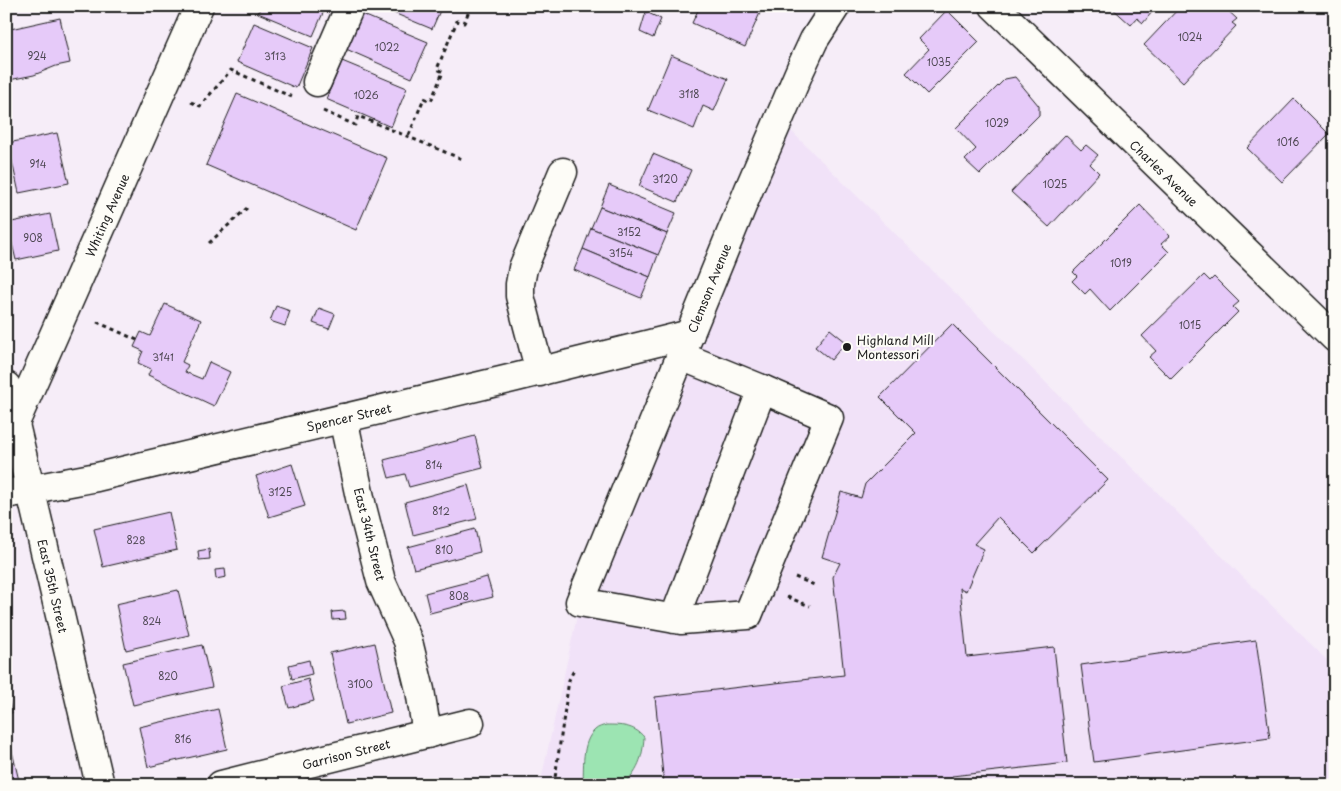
<svg xmlns="http://www.w3.org/2000/svg" width="1341" height="791" font-family="'Playpen Sans',sans-serif">
<style>
.built{fill:#f1e2f8}
.green{fill:#9ce4b2;stroke:#5c8067}
.building{fill:#e6caf9;stroke:#1c1c1c}
.lines{fill:none;stroke-linecap:round;stroke-linejoin:round}
.minor-casing{stroke:#1c1c1c;stroke-width:31}
.path{stroke:#1c1c1c;stroke-width:3;stroke-dasharray:4 4;stroke-linecap:butt}
.minor{stroke:#fdfcf7;stroke-width:28}
.poi-dot{fill:#1c1c1c;stroke:#fdfcf7;stroke-width:2}
.labels{text-anchor:middle;dominant-baseline:central;stroke-width:4;stroke-linejoin:round;paint-order:stroke}
.number-label{font-size:10px;fill:#4e4853}
.street-label{font-size:12px;fill:#1c1c1c;stroke:#fdfcf7}
.poi-label{font-size:12px;fill:#1c1c1c;stroke:#fdfcf7;text-anchor:start}
</style>
<rect width="100%" height="100%" fill="#f6edf8"/>
<filter id="ink" filterUnits="userSpaceOnUse"><feTurbulence type="fractalNoise" baseFrequency=".02" numOctaves="2"/><feDisplacementMap in="SourceGraphic" scale="10" xChannelSelector="R" yChannelSelector="G"/><feConvolveMatrix kernelMatrix="1 2 1 2 8 2 1 2 1" color-interpolation-filters="sRGB"/></filter>
<g filter="url(#ink)">
<!-- built -->
<polygon class="built" points="779,119 1335,668 1335,785 540,785 580,602"/>
<!-- green -->
<path class="green" d="M 606,725 C 620,725 634,725 644,737 C 643,757 638,772 622,785 L 583,785 C 584,768 581,742 595,730 C 598,727 603,726 606,725 Z"/>
<!-- building -->
<g class="building">
<polygon points="92,6 111,6 93,10"/>
<polygon points="261,6 326,6 313,36 258,13"/>
<polygon points="377,6 442,6 432,29"/>
<polygon points="700,6 763,6 745,47 692,23"/>
<polygon points="1110,6 1157,6 1143,23 1137,18 1131,25"/>
<polygon points="1181,6 1223,6 1237,19 1232,23 1236,26 1183,82 1144,45"/>
<polygon points="947,10 979,42 927,94 906,73 929,49 919,39"/>
<polygon points="646,12 661,19 653,38 640,32"/>
<polygon points="361,14 428,42 412,78 346,49"/>
<polygon points="60,18 70,63 56,66 34,75 9,80 6,67 6,30"/>
<polygon points="254,23 313,48 296,88 237,62"/>
<polygon points="671,55 728,79 714,111 703,106 694,129 648,110"/>
<polygon points="342,61 407,88 391,127 326,99"/>
<polygon points="1015,77 1039,106 1039,115 980,174 965,160 976,149 956,128 1005,79"/>
<polygon points="237,94 387,158 356,230 206,165"/>
<polygon points="1294,99 1329,134 1282,182 1247,148"/>
<polygon points="57,133 69,183 19,193 8,143"/>
<polygon points="1065,135 1081,150 1086,145 1098,155 1090,164 1099,173 1049,227 1011,192"/>
<polygon points="653,154 691,170 677,202 639,186"/>
<polygon points="609,185 676,213 667,234 600,207"/>
<polygon points="1140,205 1170,236 1161,244 1169,252 1110,311 1090,289 1085,294 1072,281 1077,276 1073,272"/>
<polygon points="600,207 667,234 658,255 591,228"/>
<polygon points="50,214 58,251 16,260 7,223"/>
<polygon points="1335,224 1335,240 1327,232"/>
<polygon points="591,228 658,255 650,277 583,249"/>
<polygon points="1335,247 1335,257 1330,252"/>
<polygon points="583,249 650,277 641,298 574,270"/>
<polygon points="1204,275 1210,281 1214,277 1239,302 1233,307 1238,312 1171,379 1149,357 1156,351 1142,336"/>
<polygon points="165,304 201,320 182,362 188,365 185,372 202,379 209,362 230,372 214,406 148,375 151,369 138,363 143,351 134,347 141,332 150,336"/>
<polygon points="276,306 290,311 285,326 270,321"/>
<polygon points="319,308 335,314 329,329 313,323"/>
<polygon points="952,324 1108,480 1034,553 998,517 974,544 984,549 966,591 960,588 967,657 1054,647 1067,763 952,776 953,785 664,785 655,697 844,675 833,577 840,563 822,557 841,492 861,498 865,484 916,433 880,397"/>
<polygon points="830,329 846,342 831,360 815,347"/>
<polygon points="475,436 483,468 409,487 405,474 389,478 384,460"/>
<polygon points="292,464 305,506 269,517 256,476"/>
<polygon points="468,485 477,519 413,535 405,502"/>
<polygon points="169,512 177,550 103,567 94,529"/>
<polygon points="475,529 480,552 414,569 408,547"/>
<polygon points="209,549 210,559 199,560 198,551"/>
<polygon points="225,569 226,577 216,579 215,570"/>
<polygon points="487,577 493,597 430,613 425,593"/>
<polygon points="178,590 189,635 126,650 116,604"/>
<polygon points="345,611 346,619 333,620 332,612"/>
<polygon points="1256,640 1270,738 1094,762 1081,665"/>
<polygon points="375,643 391,713 346,724 330,653"/>
<polygon points="202,645 212,687 133,705 123,663"/>
<polygon points="309,660 312,674 292,679 289,665"/>
<polygon points="308,679 314,701 289,708 283,686"/>
<polygon points="6,690 12,713 6,714"/>
<polygon points="218,709 227,749 148,767 139,727"/>
<polygon points="11,747 20,785 6,785 6,748"/>
</g>
<g class="lines">
<!-- minor casing -->
<g class="minor-casing">
<g id="minor">
<polyline points="994,6 1335,338"/>
<polyline points="317,82 350,6"/>
<polyline points="681,356 762,389"/>
<polyline points="540,372 520,296 520,284 523,268 563,172"/>
<polyline points="6,386 100,785"/>
<polyline points="343,418 362,507 381,581 408,641 420,690 427,734"/>
<polyline points="15,423 199,6"/>
<polyline points="6,494 97,477 517,377 690,334"/>
<polyline points="674,619 762,389 829,418 748,615 681,620 580,602 749,189 801,68 814,40 836,6"/>
<polyline points="221,785 470,723"/>
</g>
</g>
<!-- path -->
<g class="path">
<polyline points="191,102 200,106 231,70 292,97"/>
<polyline points="323,111 355,125 358,116 462,159"/>
<polyline points="409,135 424,98 431,101 443,72 437,69 457,21 464,23 471,6"/>
<polyline points="209,243 247,208"/>
<polyline points="97,322 137,340"/>
<polyline points="795,577 817,586"/>
<polyline points="787,597 810,606"/>
<polyline points="554,785 569,680 574,670"/>
</g>
<!-- minor -->
<use href="#minor" class="minor"/>
</g>
</g>
<!-- markers -->
<circle class="poi-dot" cx="847" cy="347" r="5"/>
<g class="labels">
<!-- number labels -->
<g class="number-label">
<text x="1190" y="36">1024</text>
<text x="387" y="46">1022</text>
<text x="37" y="55">924</text>
<text x="275" y="55">3113</text>
<text x="939" y="61">1035</text>
<text x="689" y="93">3118</text>
<text x="366" y="94">1026</text>
<text x="997" y="122">1029</text>
<text x="1288" y="141">1016</text>
<text x="38" y="163">914</text>
<text x="665" y="178">3120</text>
<text x="1055" y="183">1025</text>
<text x="629" y="231">3152</text>
<text x="33" y="237">908</text>
<text x="621" y="252">3154</text>
<text x="1121" y="262">1019</text>
<text x="1190" y="324">1015</text>
<text x="163" y="356">3141</text>
<text x="434" y="464">814</text>
<text x="280" y="491">3125</text>
<text x="441" y="510">812</text>
<text x="136" y="539">828</text>
<text x="444" y="549">810</text>
<text x="459" y="595">808</text>
<text x="152" y="620">824</text>
<text x="168" y="675">820</text>
<text x="360" y="683">3100</text>
<text x="183" y="738">816</text>
</g>
<!-- street labels -->
<g class="street-label">
<text transform="translate(1164 173) rotate(44)">Charles Avenue</text>
<text transform="translate(107 215) rotate(-66)">Whiting Avenue</text>
<text transform="translate(709 288) rotate(-68)">Clemson Avenue</text>
<text transform="translate(349 417) rotate(-13)">Spencer Street</text>
<text transform="translate(370 534) rotate(76)">East 34th Street</text>
<text transform="translate(53 586) rotate(77)">East 35th Street</text>
<text transform="translate(346 754) rotate(-14)">Garrison Street</text>
</g>
<!-- poi labels -->
<g class="poi-label">
<text x="857" y="340">Highland Mill<tspan x="857" dy="14">Montessori</tspan></text>
</g>
</g>
<!-- margin -->
<rect width="1341" height="791" fill="none" stroke="#fdfcf7" stroke-width="25"/>
<rect x="12" y="12" width="1316" height="766" fill="none" stroke="#1c1c1c" stroke-width="2" filter="url(#ink)"/>
</svg>
